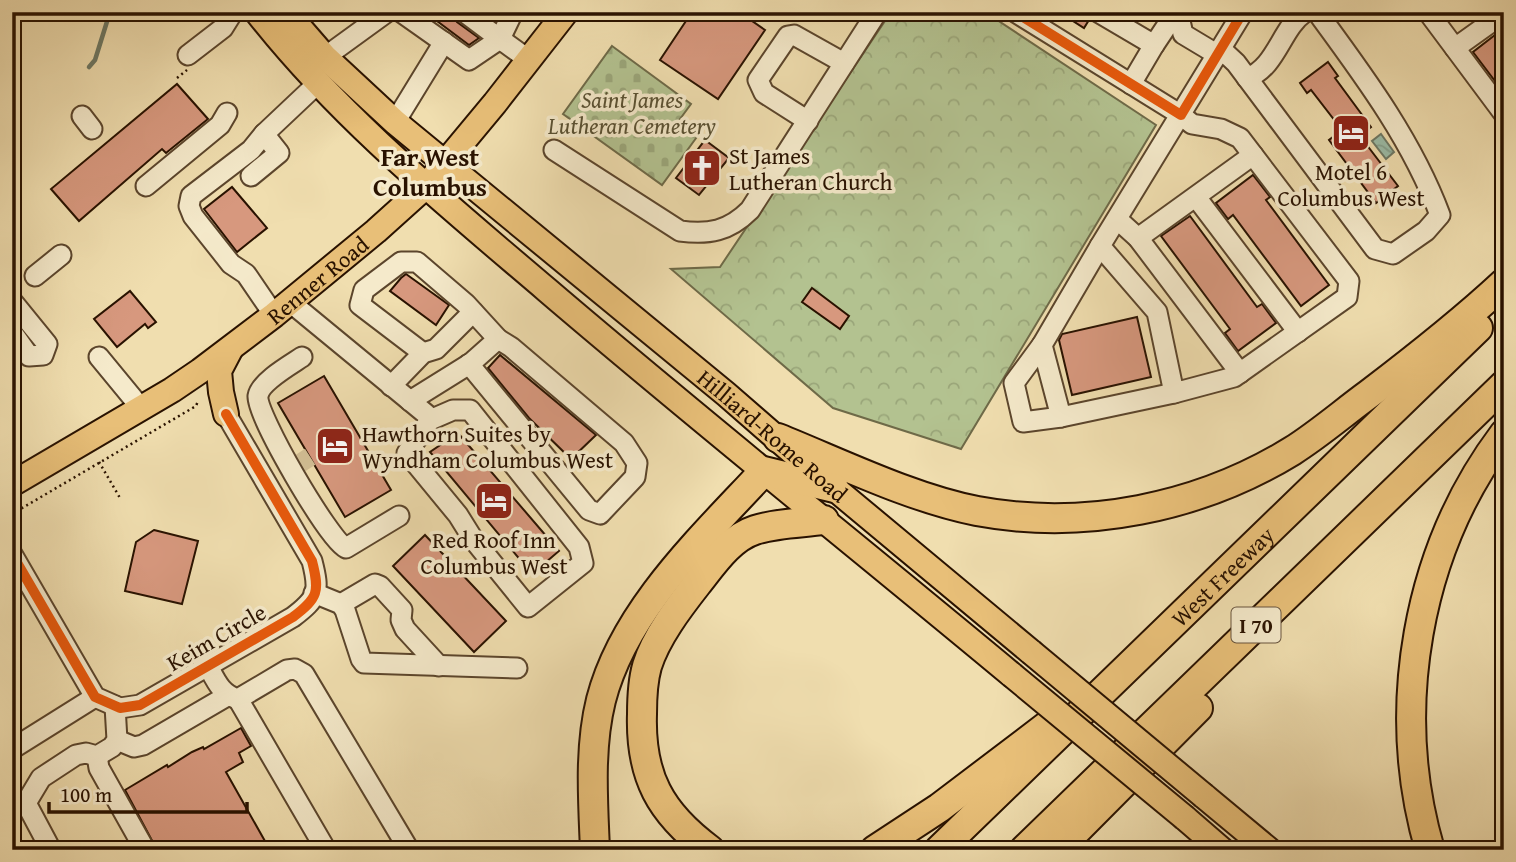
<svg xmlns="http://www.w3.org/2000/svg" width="1516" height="862" font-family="'Gentium Book Plus',serif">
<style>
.forest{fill:url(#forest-crowns);stroke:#6e6a48;stroke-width:2}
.cemetery{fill:url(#cemetery-stones);stroke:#6e6a48;stroke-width:2}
.water{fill:url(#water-waves);stroke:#6d7864;stroke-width:2}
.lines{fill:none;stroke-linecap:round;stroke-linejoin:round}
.stream{stroke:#6d7864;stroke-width:4.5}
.building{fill:#d7987e;stroke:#291200;stroke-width:2}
.minor-tunnel{stroke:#d2bf95;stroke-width:19;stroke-dasharray:19 10;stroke-linecap:butt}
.minor-casing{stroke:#5b452c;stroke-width:23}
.major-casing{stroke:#291200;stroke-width:28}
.highway-casing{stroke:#291200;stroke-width:32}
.path{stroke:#291200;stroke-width:2.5;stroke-dasharray:2 3.5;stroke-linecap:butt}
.minor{stroke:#f5eacb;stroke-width:19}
.major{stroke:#e8bf78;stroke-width:24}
.highway{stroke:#e8bf78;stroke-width:28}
.major-bridge-casing{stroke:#291200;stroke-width:28;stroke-linecap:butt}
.major-bridge{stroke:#e8bf78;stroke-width:24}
.cycleway-casing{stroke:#f5eacb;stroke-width:15}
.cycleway{stroke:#e8590c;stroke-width:10}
.labels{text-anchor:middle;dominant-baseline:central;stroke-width:7;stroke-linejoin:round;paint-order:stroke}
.shield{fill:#f5eacb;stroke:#66533d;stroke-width:2}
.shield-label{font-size:21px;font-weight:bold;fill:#291200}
.park-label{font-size:23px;font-style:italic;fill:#595032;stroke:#f5eacb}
.poi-label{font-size:23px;fill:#291200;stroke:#f5eacb;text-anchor:start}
.street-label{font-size:23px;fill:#291200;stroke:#f5eacb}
.quarter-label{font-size:26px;font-weight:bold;fill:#291200;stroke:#f5eacb}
</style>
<defs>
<pattern id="forest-crowns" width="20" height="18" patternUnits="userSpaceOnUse" patternTransform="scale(1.75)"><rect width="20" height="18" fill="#b3c290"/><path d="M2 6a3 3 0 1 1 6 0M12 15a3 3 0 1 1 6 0" fill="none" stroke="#9aa67a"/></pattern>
<pattern id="cemetery-stones" width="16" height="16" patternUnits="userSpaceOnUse" patternTransform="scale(1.75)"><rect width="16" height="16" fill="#b3c290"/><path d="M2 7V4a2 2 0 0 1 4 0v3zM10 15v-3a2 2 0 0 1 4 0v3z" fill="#9aa67a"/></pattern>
<pattern id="water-waves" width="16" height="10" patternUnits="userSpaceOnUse" patternTransform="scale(1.75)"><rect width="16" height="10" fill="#9bbca7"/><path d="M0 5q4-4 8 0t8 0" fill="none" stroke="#86a18e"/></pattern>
</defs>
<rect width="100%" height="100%" fill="#f0deaf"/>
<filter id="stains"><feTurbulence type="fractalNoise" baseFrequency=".00286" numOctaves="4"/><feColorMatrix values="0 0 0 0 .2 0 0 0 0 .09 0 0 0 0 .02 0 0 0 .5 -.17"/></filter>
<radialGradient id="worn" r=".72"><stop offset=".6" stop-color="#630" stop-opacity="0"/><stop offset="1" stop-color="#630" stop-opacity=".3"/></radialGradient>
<!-- forest -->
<polygon class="forest" points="891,12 985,12 1156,125 961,449 833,408 671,269 720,267"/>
<!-- cemetery -->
<polygon class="cemetery" points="612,46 691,104 680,119 699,134 662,185 563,114"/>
<!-- water -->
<polygon class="water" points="1381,134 1394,152 1386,159 1372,141"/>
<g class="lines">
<!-- stream -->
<polyline class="stream" points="89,67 95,60 110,12"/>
</g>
<!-- building -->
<g class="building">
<polygon points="425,12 450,12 457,22 479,38 469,45"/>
<polygon points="692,12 739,12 765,30 718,99 660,60"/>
<polygon points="1059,12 1086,12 1089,20 1084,28"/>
<polygon points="1504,28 1504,93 1473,52"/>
<polygon points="1328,62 1338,76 1335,78 1371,127 1360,136 1398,186 1376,203 1329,140 1342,130 1311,90 1307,93 1300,83"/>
<polygon points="177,84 208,119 166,153 162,149 79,221 51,189"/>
<polygon points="705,140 729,158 699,195 676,178"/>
<polygon points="1253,175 1270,197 1266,200 1329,285 1301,306 1233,215 1228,219 1216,203"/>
<polygon points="232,187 267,228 237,252 204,209"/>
<polygon points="1190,216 1257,307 1262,304 1276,323 1238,351 1225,333 1230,329 1161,236"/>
<polygon points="406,274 449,305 436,325 390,291 401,278"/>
<polygon points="812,288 849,316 840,329 802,302"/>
<polygon points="130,291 156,322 148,328 145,324 117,347 94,319"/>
<polygon points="1137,317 1151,377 1072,395 1059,340 1062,334"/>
<polygon points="500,355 596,435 571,459 529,418 488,368"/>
<polygon points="324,376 391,490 345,517 278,403"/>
<polygon points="458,433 559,551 532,574 430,452"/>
<polygon points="154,530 198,541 182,604 125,591 136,542"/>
<polygon points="425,535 506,621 474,652 393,566"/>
<polygon points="241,728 251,746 239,753 243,762 226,772 270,850 157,850 125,790 167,765 168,767 192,752 203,747 204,749"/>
</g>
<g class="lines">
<!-- minor-tunnel -->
<polyline class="minor-tunnel" points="297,454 310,474"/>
<!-- minor casing -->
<g class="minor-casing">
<g id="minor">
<polyline points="401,12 469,60 500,39 529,60"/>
<polyline points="464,12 500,39 513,12"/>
<polyline points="1015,12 1181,115 1192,124 1221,129 1240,138 1349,281 1347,297 1234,377 1174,393 1157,312 1100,246 1243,12"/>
<polyline points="1098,12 1154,45 1176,12"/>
<polyline points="1178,12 1183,34 1218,55"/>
<polyline points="1428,12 1504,114"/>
<polyline points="1455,48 1504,13"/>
<path d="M 1221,49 L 1236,63 L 1375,249 L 1393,254 L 1426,231 L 1440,215 C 1412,140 1364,76 1317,12"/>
<polyline points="188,55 223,28 233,12"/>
<polyline points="325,57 387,12"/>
<path d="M 1247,78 C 1277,67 1281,28 1305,12"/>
<polyline points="1131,84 1154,45"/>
<polyline points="82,116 92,129"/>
<polyline points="808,121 764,93 758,80 788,36 794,35 844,63"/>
<polyline points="395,122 444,42"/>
<polyline points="264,134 251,150 191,196 189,206 193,216 231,264 246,274 274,315"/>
<path d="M 554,150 L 680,231 C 709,235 729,231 750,210 L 877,12"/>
<polyline points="251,176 279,153 264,134 317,84"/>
<polyline points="146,186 220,125 227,113"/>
<polyline points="1196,197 1298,332"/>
<polyline points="1117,219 1138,238 1240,373"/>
<polyline points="1138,238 1253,155"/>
<polyline points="1100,246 1042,345 1061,417 1174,393"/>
<polyline points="35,276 61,255"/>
<polyline points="12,301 47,344 43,355 29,356 12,332"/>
<polyline points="290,302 426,414 430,420 407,453 458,515 473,539 528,607 583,563 579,547 470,410 453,410 430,420"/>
<polyline points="1042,345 1014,383 1023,422 1061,417"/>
<polyline points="99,357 141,408"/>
<path d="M 302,357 C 290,365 260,382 258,396 C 256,415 329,540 346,548 L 399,516"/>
<polyline points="469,364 589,510 600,514 635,477 637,463 624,443 511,347 498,339"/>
<polyline points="391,386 423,353 436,349 473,312"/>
<polyline points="410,401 471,363 498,339 466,304 417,262 401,262 364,290 360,305 423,353"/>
<path d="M 12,554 L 95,697 L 120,708 L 140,705 L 293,617 C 318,598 320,592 312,561 L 226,414"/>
<polyline points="314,593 341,604 345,610 361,659 364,663 517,668"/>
<polyline points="341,604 375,584 380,586 402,610 401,620 405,629 439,666"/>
<path d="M 208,666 C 216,681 221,694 238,699 L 287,670 L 295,669 L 304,674 L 409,850"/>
<polyline points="238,699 326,850"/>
<polyline points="117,740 134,747 143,745 227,696"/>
<polyline points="12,749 95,697"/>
<polyline points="97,756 99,768 145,850"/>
<polyline points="51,850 26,803 41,778 76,755 86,753 97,756 112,747 117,740 115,706"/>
</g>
</g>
<!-- major casing -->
<g class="major-casing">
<g id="major">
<path d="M 257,12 C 340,118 445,203 547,290 C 700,421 857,546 1012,675"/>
<path id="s1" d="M 286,12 L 325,57 L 395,122 L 726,394 L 834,488 L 1031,652"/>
<polyline points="226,414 221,392 219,371 230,350"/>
<path id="s2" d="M 12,484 L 172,390 L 200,371 L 274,315 L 376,231 L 426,186 L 495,103 L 566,12"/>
<polyline points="1204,796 1269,850"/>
<polyline points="1185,818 1222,850"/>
</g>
</g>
<!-- highway casing -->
<g class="highway-casing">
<g id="highway">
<path d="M 778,438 C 840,463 911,498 977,511 C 1084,531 1199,508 1292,451 C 1319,434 1343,413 1369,394 C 1415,359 1461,323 1504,283"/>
<path d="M 595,850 C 593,801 589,748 601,700 C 624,610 703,537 764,471 L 834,488"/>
<path d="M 710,850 C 660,813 640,776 642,714 C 642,698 643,680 647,666 C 656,637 679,607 697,584 C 713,564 730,538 755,530 C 776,523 802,523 824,520"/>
<polyline points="875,850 939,808 1047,726"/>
<path id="s3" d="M 939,850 L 1478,328"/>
<polyline points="1024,850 1504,385"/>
<polyline points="1057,850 1198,708"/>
<path d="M 1430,850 C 1389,710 1416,551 1504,434"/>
</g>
</g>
<!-- path -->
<g class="path">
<polyline points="177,78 187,70"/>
<polyline points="99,462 120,498"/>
<polyline points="12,514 196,406 198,401"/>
</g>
<!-- minor -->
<use href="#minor" class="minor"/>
<!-- major -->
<use href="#major" class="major"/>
<!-- highway -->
<use href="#highway" class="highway"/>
<!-- major-bridge casing -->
<g class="major-bridge-casing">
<g id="major-bridge">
<polyline points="1031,652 1204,796"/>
<polyline points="1012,675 1185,818"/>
</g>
</g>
<!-- major-bridge -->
<use href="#major-bridge" class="major-bridge"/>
<!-- cycleway casing -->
<g class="cycleway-casing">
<g id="cycleway">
<polyline points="1015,12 1181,115 1243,12"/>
<path d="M 12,554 L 95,697 L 120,708 L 140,705 L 293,617 C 318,598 320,592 312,561 L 226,414"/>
</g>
</g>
<!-- cycleway -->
<use href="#cycleway" class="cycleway"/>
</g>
<!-- icons -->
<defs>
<g id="hotel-square" transform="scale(2.0125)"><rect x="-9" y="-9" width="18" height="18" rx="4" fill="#8f2418" stroke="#f5eacb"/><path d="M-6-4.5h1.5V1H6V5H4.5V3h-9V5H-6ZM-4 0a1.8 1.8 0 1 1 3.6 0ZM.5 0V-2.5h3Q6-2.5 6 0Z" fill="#fff"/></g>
<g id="church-square" transform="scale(2.0125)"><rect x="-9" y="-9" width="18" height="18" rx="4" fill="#8f2418" stroke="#f5eacb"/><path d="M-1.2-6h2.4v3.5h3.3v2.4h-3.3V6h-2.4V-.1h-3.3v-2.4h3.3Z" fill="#fff"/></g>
</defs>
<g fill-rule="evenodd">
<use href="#hotel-square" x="1351" y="133"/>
<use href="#church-square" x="702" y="168"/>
<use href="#hotel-square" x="335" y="446"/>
<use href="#hotel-square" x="494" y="501"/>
</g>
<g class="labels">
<!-- shield labels -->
<rect class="shield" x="1231.5" y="607.5" width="49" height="35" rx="5"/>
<g class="shield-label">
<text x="1256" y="625">I 70</text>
</g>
<!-- park labels -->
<g class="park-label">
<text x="632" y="99">Saint James<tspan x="632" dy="26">Lutheran Cemetery</tspan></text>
</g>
<!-- poi labels -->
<g class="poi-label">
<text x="729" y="155">St James<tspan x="729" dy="26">Lutheran Church</tspan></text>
<text x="1351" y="171" text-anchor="middle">Motel 6<tspan x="1351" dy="26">Columbus West</tspan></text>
<text x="362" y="433">Hawthorn Suites by<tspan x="362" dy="26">Wyndham Columbus West</tspan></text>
<text x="494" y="539" text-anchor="middle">Red Roof Inn<tspan x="494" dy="26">Columbus West</tspan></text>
</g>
<!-- street labels -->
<g class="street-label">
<text stroke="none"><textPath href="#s2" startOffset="368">Renner Road</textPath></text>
<text stroke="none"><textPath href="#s1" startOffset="646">Hilliard-Rome Road</textPath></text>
<text stroke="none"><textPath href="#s3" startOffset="394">West Freeway</textPath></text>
<text transform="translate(216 637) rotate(-30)">Keim Circle</text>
</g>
<!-- quarter labels -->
<g class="quarter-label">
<text x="430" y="156">Far West<tspan x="430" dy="30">Columbus</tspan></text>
</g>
</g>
<!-- margin -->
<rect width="1516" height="862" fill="none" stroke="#f0deaf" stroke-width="42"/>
<rect x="14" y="14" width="1488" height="834" fill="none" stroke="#291200" stroke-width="3.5"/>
<rect x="21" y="21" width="1474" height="820" fill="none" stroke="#291200" stroke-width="2"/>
<!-- scale -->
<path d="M49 802v10h198v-10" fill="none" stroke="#291200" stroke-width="3.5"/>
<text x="60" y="802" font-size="21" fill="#291200" stroke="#f5eacb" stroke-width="5" paint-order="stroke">100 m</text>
<rect width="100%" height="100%" filter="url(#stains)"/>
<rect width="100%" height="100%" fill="url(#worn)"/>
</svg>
